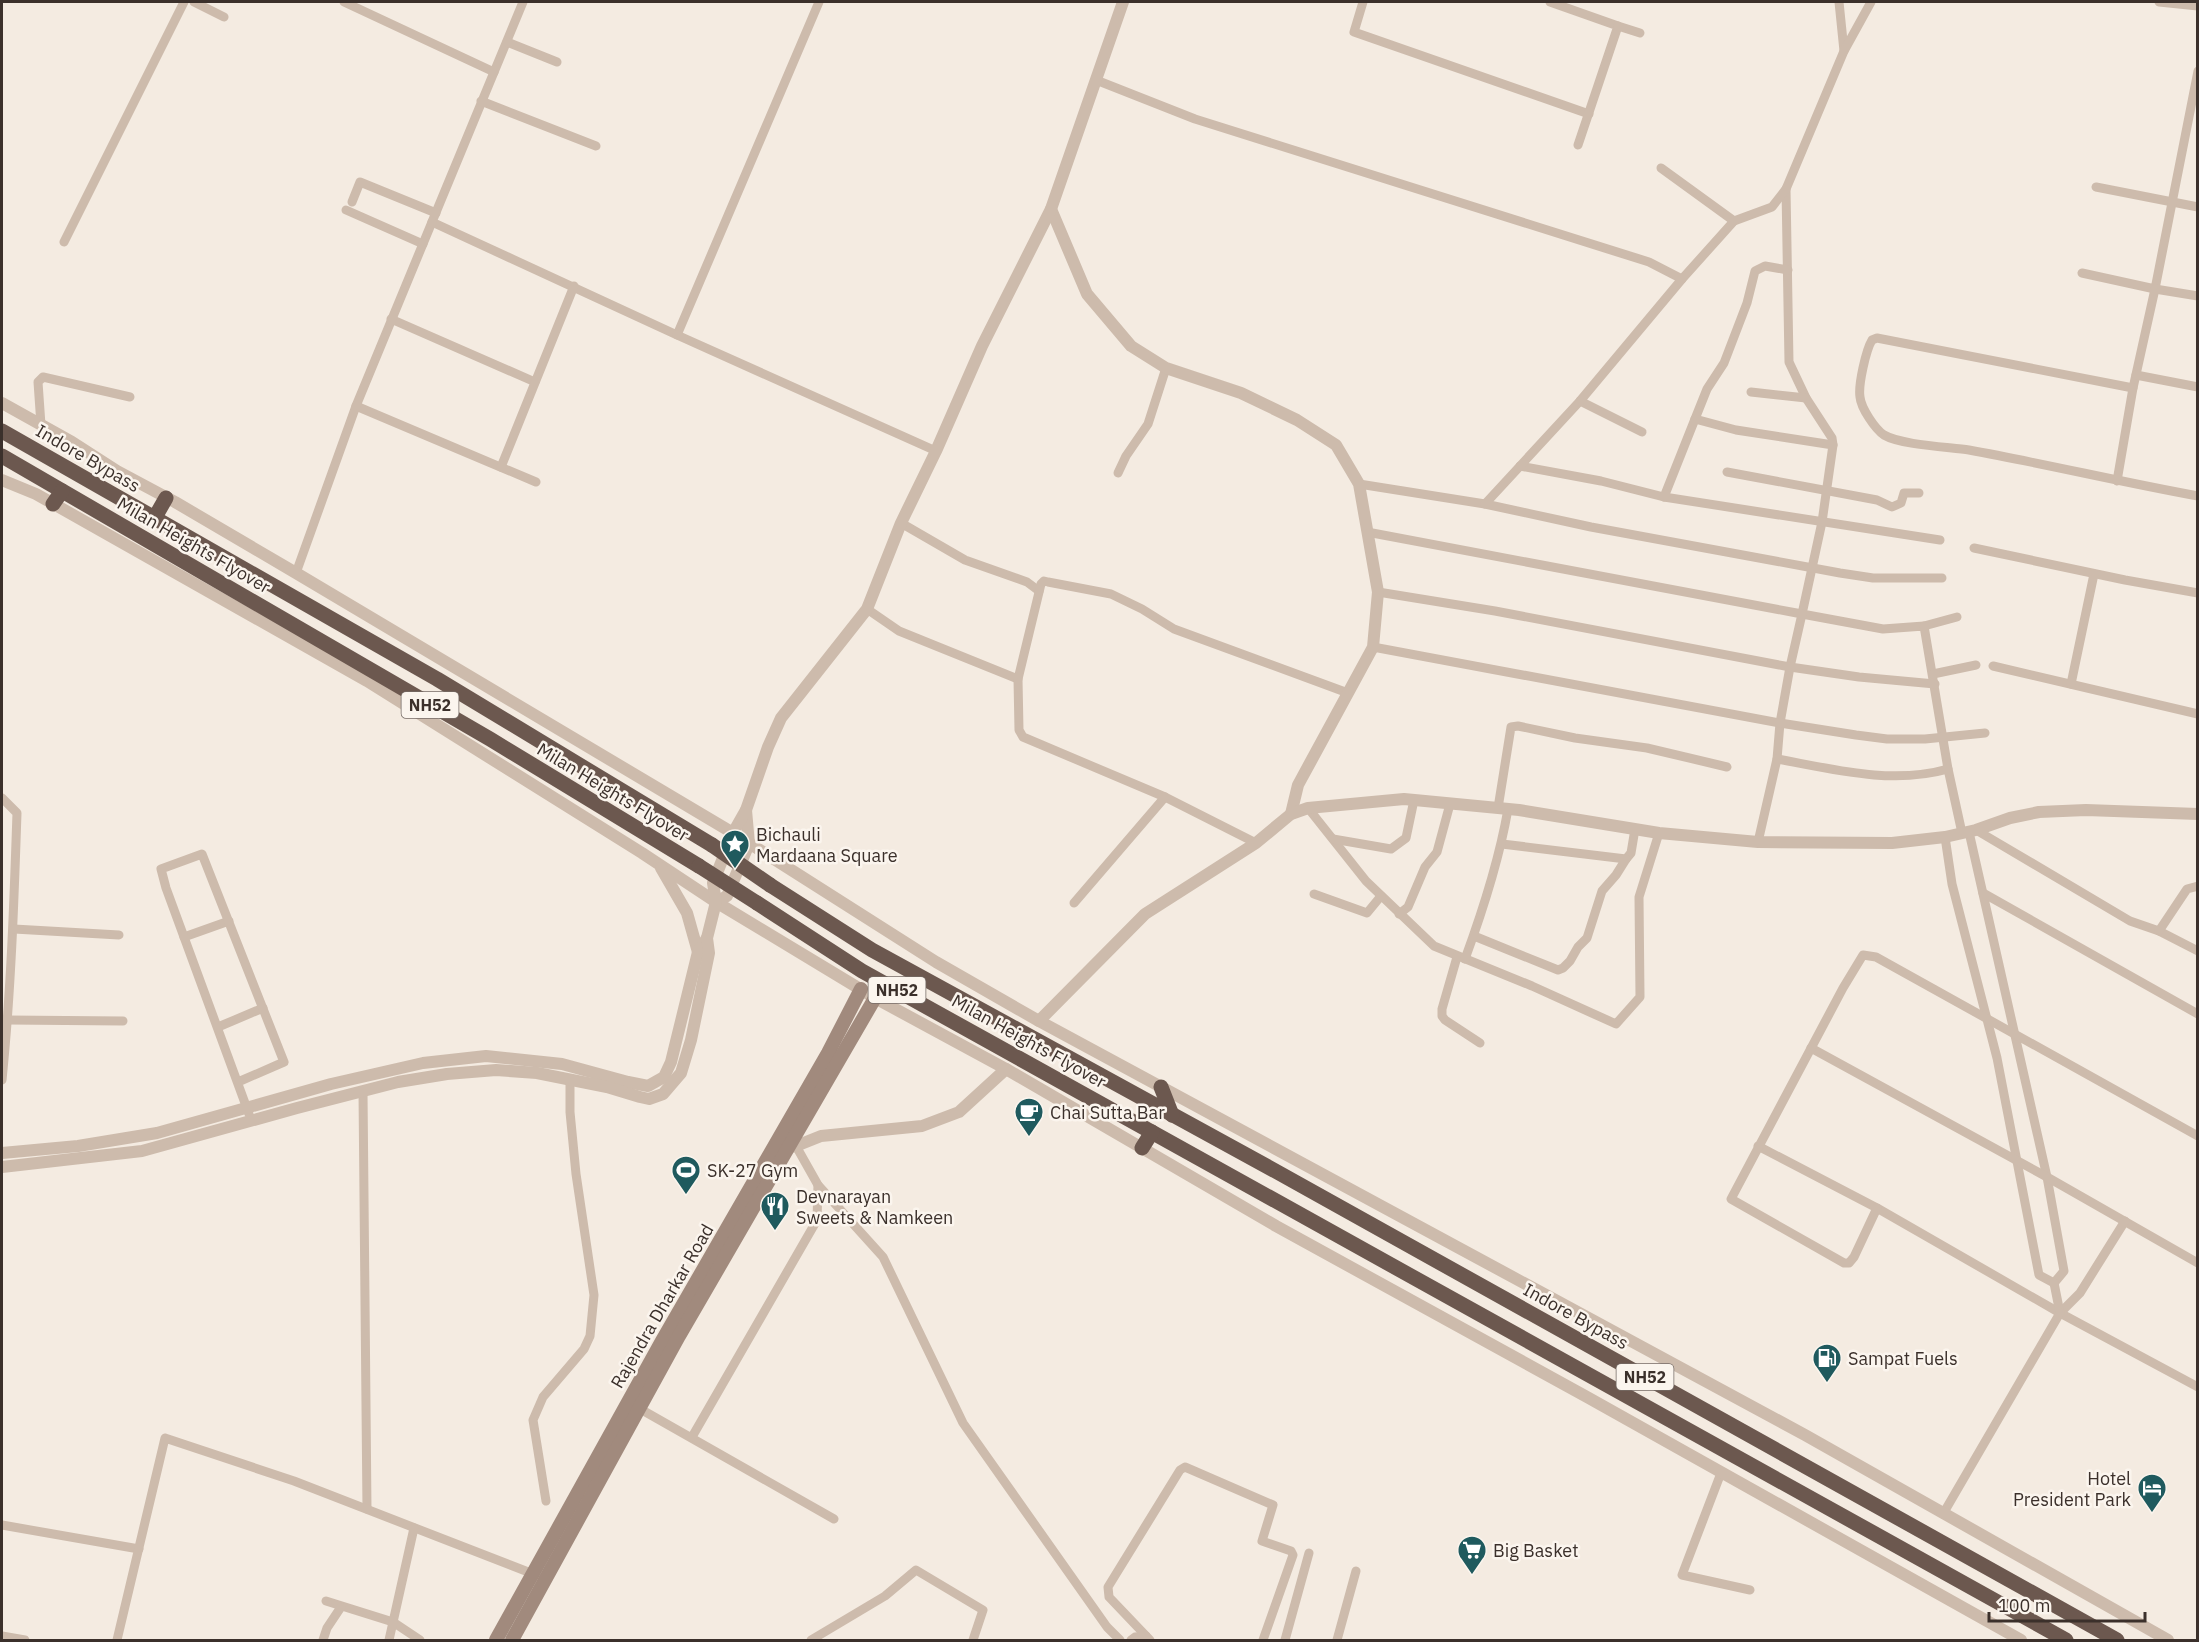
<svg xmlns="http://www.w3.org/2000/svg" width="2199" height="1642" font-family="'IBM Plex Sans',sans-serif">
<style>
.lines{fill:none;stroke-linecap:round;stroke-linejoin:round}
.minor{stroke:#cdbbac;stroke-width:9}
.tertiary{stroke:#cdbbac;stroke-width:12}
.secondary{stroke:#a18a7d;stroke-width:14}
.trunk{stroke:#6c584f;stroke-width:15}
.trunk-bridge{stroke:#6c584f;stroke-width:15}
.labels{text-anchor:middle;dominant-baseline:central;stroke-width:5;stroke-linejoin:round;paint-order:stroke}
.shield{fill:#fbf5ee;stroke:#756b66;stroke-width:1.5}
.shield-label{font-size:16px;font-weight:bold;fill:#3b302b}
.street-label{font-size:18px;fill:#3b302b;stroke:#fbf5ee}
.poi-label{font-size:18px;fill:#3b302b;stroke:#fbf5ee;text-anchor:start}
</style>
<rect width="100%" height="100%" fill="#f4ebe1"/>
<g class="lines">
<!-- minor -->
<g class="minor">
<polyline points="194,2 224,17"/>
<polyline points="344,2 494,72"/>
<polyline points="523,2 432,222 677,335 819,2"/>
<polyline points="1363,2 1354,32 1589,114"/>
<polyline points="1550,2 1618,26 1578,145"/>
<polyline points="1839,2 1844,51"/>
<polyline points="2159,2 2198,6"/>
<polyline points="1618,26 1640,33"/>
<polyline points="507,42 557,62"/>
<polyline points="1096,80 1195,119 1649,262 1682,279"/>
<polyline points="481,101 596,146"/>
<polyline points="1661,168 1734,221"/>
<polyline points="2096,187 2198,207"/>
<polyline points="1786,189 1789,362 1806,398 1832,438 1833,445 1822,522 1802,614 1883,629 1924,626 1948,769"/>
<polyline points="352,202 360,182 436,213"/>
<polyline points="346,210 423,244"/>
<polyline points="64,242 184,2"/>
<polyline points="2082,273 2155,289 2198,71"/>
<path d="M 2198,296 L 2155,289 L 2133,388 L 1877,338 L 1872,340 C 1866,350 1858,385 1860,397 C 1861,408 1875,429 1884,435 C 1901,445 1948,447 1969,450 C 2046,464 2121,482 2198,496"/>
<polyline points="391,319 535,382"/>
<polyline points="677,335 936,451"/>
<polyline points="2136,375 2198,387"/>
<polyline points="1751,392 1806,398"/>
<polyline points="1580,401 1642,432"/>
<polyline points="356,406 536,482"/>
<polyline points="1695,419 1707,389 1724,363 1747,303 1755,271 1765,266 1788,270"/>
<polyline points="41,425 38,382 43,377 130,397"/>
<polyline points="1520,466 1601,481 1664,497 1940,540"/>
<polyline points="501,467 574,286"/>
<polyline points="1727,472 1877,500 1892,507 1901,503 1904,493 1919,493"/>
<polyline points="1118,473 1126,456 1148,424 1166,368"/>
<polyline points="2117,481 2133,388"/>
<polyline points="1359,484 1485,504 1580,401 1682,279 1734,221 1772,207 1786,189 1844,51 1871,2"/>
<polyline points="1664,497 1695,419 1736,430 1833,445"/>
<polyline points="1485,504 1591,527 1840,573 1873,578 1942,578"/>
<polyline points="901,523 965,560 1027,582 1039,591"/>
<polyline points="1367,532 1802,614 1790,667 1780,723 1777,759 1758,842"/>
<polyline points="1974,548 2125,580 2198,593"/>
<polyline points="296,573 356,406 432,222"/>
<polyline points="1378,592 1495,611 1790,667 1859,677 1935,684"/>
<polyline points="867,609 899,631 1018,679"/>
<polyline points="1924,626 1957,617"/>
<polyline points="1373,647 1780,723 1856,735 1887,739 1925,739 1985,733"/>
<polyline points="1993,666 2198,714"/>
<polyline points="1933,674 1976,665"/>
<polyline points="2071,684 2094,574"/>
<path d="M 1777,759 C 1832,769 1892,785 1948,769 L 1962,833"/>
<path d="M 2,798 L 17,813 C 14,902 11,991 2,1080"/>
<polyline points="1308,808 1366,881 1434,946 1532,986 1616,1024 1640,997 1639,897 1659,833"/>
<polyline points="1498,808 1511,727 1518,726 1575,738 1647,748 1727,767"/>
<polyline points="1976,830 2130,921 2159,931 2198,951"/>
<polyline points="1969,832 2047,1177 2064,1271 2054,1283"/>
<polyline points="1945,837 1952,884 1997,1058 2039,1275 2054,1283"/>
<polyline points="1333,839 1391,849 1406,838 1414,800"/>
<polyline points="1256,843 1165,797 1023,737 1019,730 1018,679 1041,584 1044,581 1048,582 1111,594 1142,609 1174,629 1348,693"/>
<polyline points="1626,859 1631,853 1635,829"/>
<polyline points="1983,893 2198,1014"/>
<polyline points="1314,894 1367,913 1381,896"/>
<polyline points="1074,903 1165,797"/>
<polyline points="1399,914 1408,907 1425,867 1437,852 1450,804"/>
<polyline points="14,929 119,935"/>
<polyline points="2159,931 2187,889 2198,886"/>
<polyline points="1474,936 1558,970 1563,968 1570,961 1578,947 1587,938 1602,891 1616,875 1626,859 1502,844"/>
<polyline points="184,937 229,921"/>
<polyline points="1457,957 1442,1009 1442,1016 1445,1020 1480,1043"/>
<path d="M 1465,959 C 1483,910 1499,861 1508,809"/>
<polyline points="8,1020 123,1021"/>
<polyline points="218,1027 263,1008"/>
<polyline points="1811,1048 2047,1177 2198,1263"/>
<polyline points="238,1082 284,1062 202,854 161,869 166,888 249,1114"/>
<polyline points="363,1092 367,1509"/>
<polyline points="796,1146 818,1185 883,1257 963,1423 1107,1627 1120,1640"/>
<polyline points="1758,1146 1877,1208 2060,1313 2080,1293 2125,1221"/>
<polyline points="1877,1208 1854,1257 1849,1263 1844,1263 1731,1199 1843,988 1863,955 1876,957 2198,1136"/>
<polyline points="2060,1313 2198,1387"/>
<polyline points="635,1406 834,1519"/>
<polyline points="692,1437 817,1220 818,1185"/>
<polyline points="1721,1473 1682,1575 1750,1590"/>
<polyline points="546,1501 533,1420 543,1397 584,1349 590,1336 594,1295 576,1174 570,1112 570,1079"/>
<polyline points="1943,1514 2060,1313 2054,1283"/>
<polyline points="2,1525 139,1549"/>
<polyline points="326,1601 393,1622 420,1640"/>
<polyline points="2,1636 25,1640"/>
<polyline points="117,1640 165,1438 294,1481 536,1575"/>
<polyline points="323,1640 327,1628 341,1607"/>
<polyline points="389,1640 414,1528"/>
<polyline points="811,1640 885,1596 916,1570 983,1610 973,1640"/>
<polyline points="1131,1640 1135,1637 1146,1636 1145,1638"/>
<polyline points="1150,1640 1109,1597 1108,1587 1180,1470 1185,1467 1273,1505 1262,1541 1291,1551 1293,1555 1263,1640"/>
<polyline points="1285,1640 1309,1553"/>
<polyline points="1337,1640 1356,1571"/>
</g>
<!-- tertiary -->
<g class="tertiary">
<polyline points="1051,209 1087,294 1131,346 1166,368 1241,393 1297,420 1336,445 1359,484 1378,592 1373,647 1298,785 1291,814"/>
<polyline points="2,403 72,442 117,471 175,502 296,573 733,833 936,962 1039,1021 1805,1435 2168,1640"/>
<polyline points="2,480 36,494 367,681 642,853 716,902 875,998 1006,1069 1276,1226 1587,1397 2021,1640"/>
<polyline points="661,868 687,913 698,952"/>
<polyline points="716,902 727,896 749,844 746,810"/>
<polyline points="1039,1021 1145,914 1256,843 1291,814 1308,808 1404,799 1519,810 1659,833 1758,842 1892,843 1945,837 1976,830 2010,818 2039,812 2086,810 2198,814"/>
<polyline points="783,1148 796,1146 821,1136 922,1126 959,1112 1006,1069"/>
<polyline points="2,1153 78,1146 157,1133 331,1084 423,1063 486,1056 562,1064 628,1082 648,1086 664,1077 671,1062 698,952 707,938"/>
<polyline points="2,1167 142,1151 297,1108 398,1082 447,1074 496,1070 537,1073 607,1087 640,1097 649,1099 663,1094 681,1073 691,1040 709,953 707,938 716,902 713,883 733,833 746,810 768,747 781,718 867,609 901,523 936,451 982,346 1051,209 1123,2"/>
</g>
<!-- secondary -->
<g class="secondary">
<polyline points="496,1640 662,1341 828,1053 861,989"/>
<polyline points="512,1640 679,1336 875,998"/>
</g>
<!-- trunk -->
<g class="trunk">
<polyline points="2,431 437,679 712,845"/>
<polyline points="2,456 490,739 699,866"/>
<polyline points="53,504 62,491"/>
<polyline points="154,519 166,498"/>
<polyline points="770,885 872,950 1279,1173 2117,1640"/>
<polyline points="757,903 862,971 2066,1640"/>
<polyline points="1161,1087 1172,1115"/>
<polyline points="1142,1148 1152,1132"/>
</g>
<!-- trunk-bridge -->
<g class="trunk-bridge">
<polyline points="712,845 770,885"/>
<polyline points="699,866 757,903"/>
</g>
</g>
<!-- icons -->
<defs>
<g id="sight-pin" transform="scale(1.5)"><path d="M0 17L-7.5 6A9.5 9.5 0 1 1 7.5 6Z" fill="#1f5a5e" stroke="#fbf5ee"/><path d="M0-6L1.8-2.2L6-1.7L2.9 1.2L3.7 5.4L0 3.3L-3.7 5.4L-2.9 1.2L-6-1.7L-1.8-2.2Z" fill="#fff"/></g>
<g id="cafe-pin" transform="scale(1.5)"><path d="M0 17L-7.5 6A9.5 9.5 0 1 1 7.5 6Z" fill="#1f5a5e" stroke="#fbf5ee"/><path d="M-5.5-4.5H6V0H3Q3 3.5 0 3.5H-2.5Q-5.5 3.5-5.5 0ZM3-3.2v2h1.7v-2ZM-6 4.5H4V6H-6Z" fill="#fff"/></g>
<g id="stadium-pin" transform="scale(1.5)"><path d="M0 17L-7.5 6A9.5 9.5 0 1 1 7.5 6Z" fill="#1f5a5e" stroke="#fbf5ee"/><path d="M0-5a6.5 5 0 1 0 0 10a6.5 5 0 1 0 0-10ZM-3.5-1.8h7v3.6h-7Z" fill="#fff"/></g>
<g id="restaurant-pin" transform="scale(1.5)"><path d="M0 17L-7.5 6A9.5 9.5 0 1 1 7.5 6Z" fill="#1f5a5e" stroke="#fbf5ee"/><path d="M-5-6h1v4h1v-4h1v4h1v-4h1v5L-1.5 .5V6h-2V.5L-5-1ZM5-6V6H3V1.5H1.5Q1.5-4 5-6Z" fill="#fff"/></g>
<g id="fuel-pin" transform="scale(1.5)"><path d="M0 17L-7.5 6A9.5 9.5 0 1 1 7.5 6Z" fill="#1f5a5e" stroke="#fbf5ee"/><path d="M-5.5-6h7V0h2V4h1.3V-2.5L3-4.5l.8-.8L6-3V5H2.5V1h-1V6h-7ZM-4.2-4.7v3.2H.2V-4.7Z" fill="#fff"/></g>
<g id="hotel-pin" transform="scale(1.5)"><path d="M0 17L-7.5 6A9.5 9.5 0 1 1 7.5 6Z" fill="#1f5a5e" stroke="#fbf5ee"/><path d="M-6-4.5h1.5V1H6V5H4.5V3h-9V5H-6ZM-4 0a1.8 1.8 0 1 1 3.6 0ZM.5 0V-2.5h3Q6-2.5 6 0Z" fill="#fff"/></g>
<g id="supermarket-pin" transform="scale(1.5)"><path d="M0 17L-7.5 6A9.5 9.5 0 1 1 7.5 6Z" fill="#1f5a5e" stroke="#fbf5ee"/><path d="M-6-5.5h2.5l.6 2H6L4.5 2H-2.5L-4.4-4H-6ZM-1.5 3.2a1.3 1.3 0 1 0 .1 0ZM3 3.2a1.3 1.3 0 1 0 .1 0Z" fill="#fff"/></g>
</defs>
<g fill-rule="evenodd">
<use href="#sight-pin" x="735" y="844"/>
<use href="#cafe-pin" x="1029" y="1112"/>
<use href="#stadium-pin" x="686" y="1170"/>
<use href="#restaurant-pin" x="775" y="1206"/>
<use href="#fuel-pin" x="1827" y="1358"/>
<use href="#hotel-pin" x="2152" y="1488"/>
<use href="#supermarket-pin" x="1472" y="1550"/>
</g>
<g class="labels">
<!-- shield labels -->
<g class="shield">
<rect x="401.5" y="692" width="57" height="26" rx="4.5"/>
<rect x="868.5" y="977" width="57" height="26" rx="4.5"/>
<rect x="1616.5" y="1364" width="57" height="26" rx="4.5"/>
</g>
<g class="shield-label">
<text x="430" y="705">NH52</text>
<text x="897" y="990">NH52</text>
<text x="1645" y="1377">NH52</text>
</g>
<!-- street labels -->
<g class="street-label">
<text transform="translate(88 458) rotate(30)">Indore Bypass</text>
<text transform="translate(194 545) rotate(30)">Milan Heights Flyover</text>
<text transform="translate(613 792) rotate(31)">Milan Heights Flyover</text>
<text transform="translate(1029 1041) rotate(29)">Milan Heights Flyover</text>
<text transform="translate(662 1306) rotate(-60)">Rajendra Dharkar Road</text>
<text transform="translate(1576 1316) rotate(29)">Indore Bypass</text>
</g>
<!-- poi labels -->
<g class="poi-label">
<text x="756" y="834">Bichauli<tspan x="756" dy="21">Mardaana Square</tspan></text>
<text x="1050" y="1112">Chai Sutta Bar</text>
<text x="707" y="1170">SK-27 Gym</text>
<text x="796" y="1196">Devnarayan<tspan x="796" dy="21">Sweets &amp; Namkeen</tspan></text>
<text x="1848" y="1358">Sampat Fuels</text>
<text x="2131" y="1478" text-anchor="end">Hotel<tspan x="2131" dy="21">President Park</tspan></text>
<text x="1493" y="1550">Big Basket</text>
</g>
</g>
<!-- border -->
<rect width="2199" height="1642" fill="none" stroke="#3b302b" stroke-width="6"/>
<!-- scale -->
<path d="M1989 1612v9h156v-9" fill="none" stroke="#3b302b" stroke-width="3"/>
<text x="1998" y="1612" font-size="18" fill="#3b302b" stroke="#fbf5ee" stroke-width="4.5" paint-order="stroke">100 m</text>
</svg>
